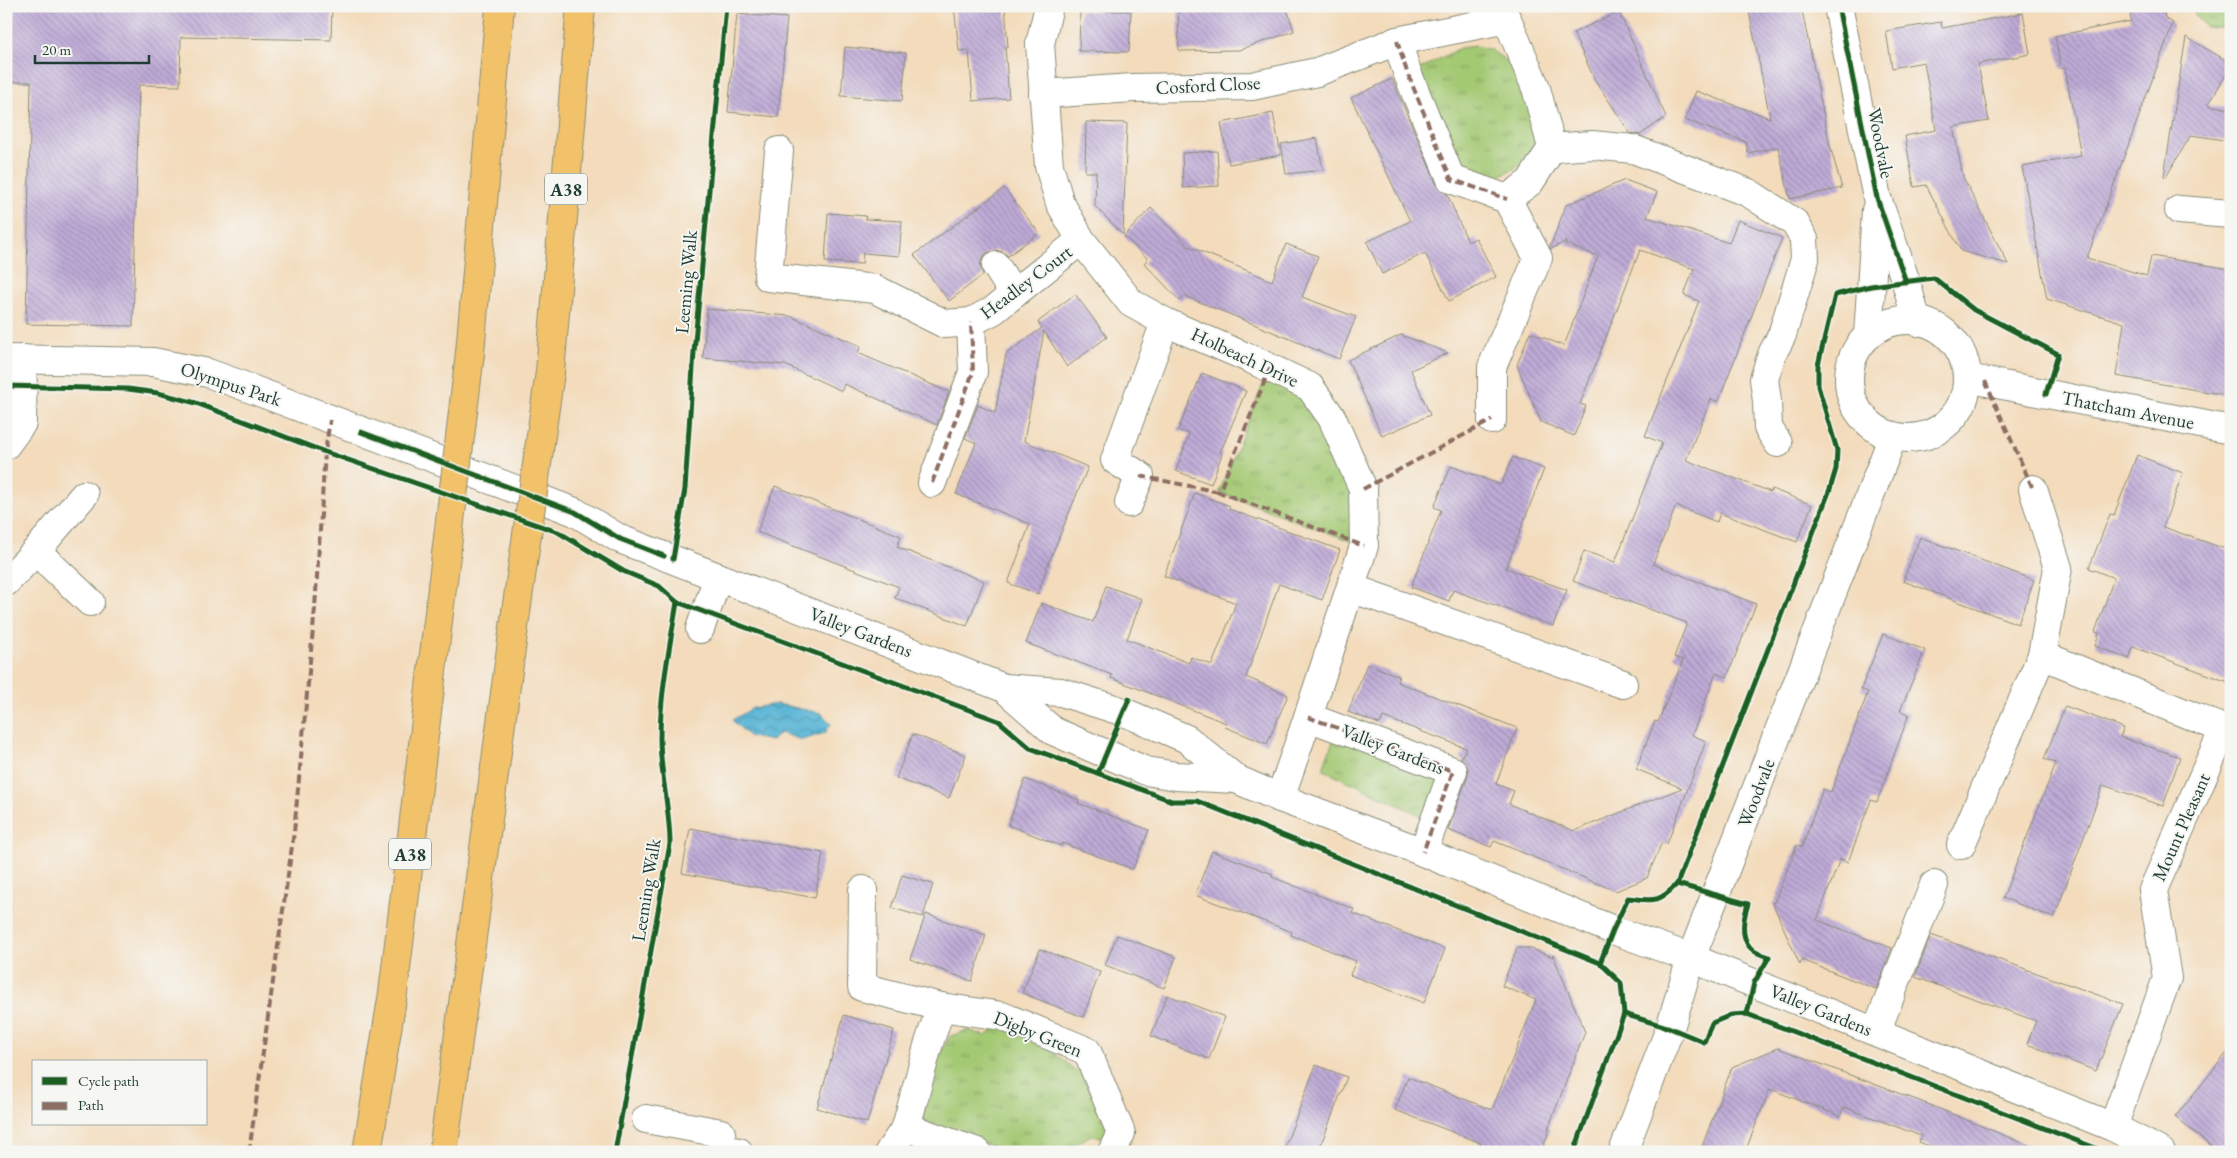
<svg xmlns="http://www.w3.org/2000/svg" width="2237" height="1158" font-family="'EB Garamond',serif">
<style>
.grass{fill:url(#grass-tufts);stroke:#628354}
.water{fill:url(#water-waves);stroke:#3b7884}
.building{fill:url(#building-back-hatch)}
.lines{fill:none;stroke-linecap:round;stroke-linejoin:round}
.minor-casing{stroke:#898c78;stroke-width:30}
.highway-casing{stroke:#898c78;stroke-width:30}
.minor{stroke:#fff;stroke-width:28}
.highway{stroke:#f2c26a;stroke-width:28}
.highway-bridge-casing{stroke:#898c78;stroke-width:30;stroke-linecap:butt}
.highway-bridge{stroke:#f2c26a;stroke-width:28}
.quiet{stroke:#8d6e63;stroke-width:4;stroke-dasharray:8 4;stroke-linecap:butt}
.cycleway-casing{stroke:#f6f6f2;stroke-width:8}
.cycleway{stroke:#1b5e20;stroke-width:5}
.labels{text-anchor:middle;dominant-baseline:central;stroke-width:4;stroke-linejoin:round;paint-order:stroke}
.shield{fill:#f6f6f2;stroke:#60746d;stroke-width:1}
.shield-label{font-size:18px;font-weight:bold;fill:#1f3d34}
.street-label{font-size:19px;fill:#1f3d34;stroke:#f6f6f2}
</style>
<defs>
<pattern id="grass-tufts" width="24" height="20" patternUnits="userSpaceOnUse" patternTransform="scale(1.25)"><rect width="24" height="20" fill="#a4c973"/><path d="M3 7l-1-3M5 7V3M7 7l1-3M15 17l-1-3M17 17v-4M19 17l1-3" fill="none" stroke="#85a45f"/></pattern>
<pattern id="water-waves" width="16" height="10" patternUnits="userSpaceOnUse" patternTransform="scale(1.25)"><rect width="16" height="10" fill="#57b4d5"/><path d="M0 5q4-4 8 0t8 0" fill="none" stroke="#4794ae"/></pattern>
<pattern id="building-back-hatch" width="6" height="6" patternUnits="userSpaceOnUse" patternTransform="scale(1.25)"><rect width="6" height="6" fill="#bfabd7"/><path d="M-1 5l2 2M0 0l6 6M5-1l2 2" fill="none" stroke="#9b8caf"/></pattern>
</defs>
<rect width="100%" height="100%" fill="#f6f6f2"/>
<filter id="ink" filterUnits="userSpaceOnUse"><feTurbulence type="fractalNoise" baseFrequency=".02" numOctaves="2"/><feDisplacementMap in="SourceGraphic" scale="10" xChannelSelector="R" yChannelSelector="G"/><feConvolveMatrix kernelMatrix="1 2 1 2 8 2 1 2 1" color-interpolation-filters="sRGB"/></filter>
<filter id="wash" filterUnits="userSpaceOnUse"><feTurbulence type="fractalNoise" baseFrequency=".0096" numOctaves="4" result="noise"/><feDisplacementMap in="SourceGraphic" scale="20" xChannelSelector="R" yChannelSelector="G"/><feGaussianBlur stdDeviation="1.12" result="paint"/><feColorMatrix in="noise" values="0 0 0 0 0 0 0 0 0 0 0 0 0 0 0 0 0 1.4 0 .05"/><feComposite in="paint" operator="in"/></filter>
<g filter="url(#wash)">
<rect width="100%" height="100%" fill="#f3dbbb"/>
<!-- grass -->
<g class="grass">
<polygon points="2188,6 2231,6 2231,29 2206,27"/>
<polygon points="1476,46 1491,50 1512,65 1529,100 1538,130 1532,151 1523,164 1472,190 1414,72 1460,48"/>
<polygon points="1270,368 1332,418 1364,546 1219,492"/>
<polygon points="1338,728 1444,768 1426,818 1324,770 1324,765"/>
<polygon points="997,1026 1049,1049 1083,1076 1108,1129 1105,1138 1091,1135 1063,1152 1007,1152 923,1120 932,1066 950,1036 969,1030 986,1036"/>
</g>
<!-- water -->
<polygon class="water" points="777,704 821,713 831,724 825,733 802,740 780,733 772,741 750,737 732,720 753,708"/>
<g id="blocks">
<!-- building -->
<g class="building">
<polygon points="6,6 332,6 331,40 181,37 180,86 139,85 133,326 26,324 31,82 6,82"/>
<polygon points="954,6 1005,6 1008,47 1005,47 1009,98 973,101 969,50 959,51"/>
<polygon points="1286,6 1294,31 1239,50 1179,51 1178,8"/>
<polygon points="1748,6 1801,6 1830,146 1842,188 1790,199 1778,147 1748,153 1746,142 1685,120 1696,91 1770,118"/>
<polygon points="2129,6 2163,6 2165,18 2173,23 2087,258 2147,276 2151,256 2231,269 2231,396 2116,376 2124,323 2047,299 2022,167 2081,156 2065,68 2061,69 2055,36 2131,21"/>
<polygon points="1080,11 1131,11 1129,52 1079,51"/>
<polygon points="1619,12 1666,117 1640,135 1630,133 1595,80 1573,33"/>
<polygon points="2023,13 2030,54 1978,64 1989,121 1953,127 1963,177 2008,264 1961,251 1926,185 1914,187 1905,136 1936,130 1924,62 1892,68 1886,31 1941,22 1942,28"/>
<polygon points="737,14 787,18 778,117 728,112"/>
<polygon points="2186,37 2231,63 2231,66 2208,105 2231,109 2231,141 2191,135 2166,177 2164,176"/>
<polygon points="845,47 906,53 902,101 841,96"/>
<polygon points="1392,79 1437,185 1447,194 1468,242 1476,238 1496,277 1449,301 1425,253 1382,274 1367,242 1410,221 1351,98"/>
<polygon points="1273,113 1281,155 1229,164 1221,123"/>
<polygon points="1086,122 1127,123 1123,235 1095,206 1096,172 1085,172"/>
<polygon points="1317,138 1323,170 1286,174 1281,144"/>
<polygon points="1217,151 1219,186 1183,188 1182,153"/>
<polygon points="1625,180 1657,192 1647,217 1729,243 1738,220 1782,238 1718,402 1711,399 1686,460 1771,492 1772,489 1812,505 1797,542 1720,513 1717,522 1676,506 1653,564 1756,604 1727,677 1716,673 1692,735 1706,741 1667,844 1662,842 1647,878 1616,891 1494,841 1491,847 1448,830 1468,776 1468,768 1461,758 1466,748 1383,717 1380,724 1348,712 1367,664 1399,676 1397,682 1517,728 1496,784 1514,791 1509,804 1574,831 1682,788 1636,769 1655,721 1658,722 1683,660 1674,657 1687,623 1573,581 1584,551 1615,562 1662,443 1645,436 1699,301 1684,295 1694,269 1640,250 1580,404 1586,406 1574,436 1541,422 1517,365 1530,332 1564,346 1598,256 1565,244 1567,241 1551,249 1550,247 1566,205"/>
<polygon points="1004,188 1039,233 1008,256 1003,252 996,250 987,253 982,258 980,266 983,275 949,301 914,255"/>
<polygon points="1151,208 1188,246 1272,281 1286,244 1318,256 1302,297 1356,317 1339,359 1185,296 1180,301 1144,263 1148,259 1124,236"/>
<polygon points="828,213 866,216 865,219 902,221 899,256 863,253 862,264 825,262"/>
<polygon points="1075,294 1107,337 1067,367 1044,331 1024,441 1088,467 1048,564 1038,594 1008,583 1030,524 956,494 976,443 965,438 978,405 995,413 1006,354 1042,328 1038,322"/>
<polygon points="707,309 790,316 861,346 858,353 949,392 937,425 844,384 842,391 785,365 703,358"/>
<polygon points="1401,335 1448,353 1411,370 1430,415 1382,436 1348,360"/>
<polygon points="1202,373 1246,391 1220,453 1222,454 1211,484 1176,471 1189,434 1178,430"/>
<polygon points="2137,455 2183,473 2163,527 2231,551 2231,683 2133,647 2129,659 2095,646 2099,633 2095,632 2114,578 2089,568 2110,514 2114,515"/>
<polygon points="1513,457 1544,469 1506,568 1567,590 1553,626 1453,590 1449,601 1411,587 1441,510 1434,507 1451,466 1501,485"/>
<polygon points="775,486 901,536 897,547 984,581 967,626 895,598 899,587 757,532"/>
<polygon points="1195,493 1230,506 1229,509 1340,550 1322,600 1279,584 1246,677 1288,695 1267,744 1225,727 1226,723 1111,678 1112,675 1026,643 1041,603 1093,622 1106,586 1142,599 1127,639 1189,663 1191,657 1212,665 1236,603 1164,576"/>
<polygon points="1920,537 2034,580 2018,624 1903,581"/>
<polygon points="1883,634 1925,650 1900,711 1909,714 1877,802 1871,800 1848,862 1840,859 1817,920 1892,948 1876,989 1802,960 1800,965 1772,902 1774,903 1797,845 1802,847 1823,789 1831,792 1868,692 1861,689"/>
<polygon points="2065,706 2124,728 2120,737 2180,757 2163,806 2103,785 2054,918 2003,898 2056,763 2044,759"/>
<polygon points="913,734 966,755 949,798 896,778"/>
<polygon points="1025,779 1079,800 1078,803 1149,830 1133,869 1062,843 1061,846 1008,825"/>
<polygon points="690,828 823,853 815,898 682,873"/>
<polygon points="1212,851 1273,874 1272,877 1354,909 1352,913 1445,949 1424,1003 1350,975 1356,961 1291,935 1292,932 1195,895"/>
<polygon points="902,875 933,884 923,917 892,908"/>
<polygon points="926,914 986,935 972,981 910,959"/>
<polygon points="1117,935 1176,957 1164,988 1105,965"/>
<polygon points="1931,935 2123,1004 2096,1071 2027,1044 2036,1021 1915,977"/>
<polygon points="1517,948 1529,948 1553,957 1553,955 1585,1032 1548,1129 1550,1129 1541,1152 1477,1152 1481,1143 1395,1110 1408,1077 1492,1110 1536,1000 1502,986"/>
<polygon points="1040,949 1100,972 1083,1017 1022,993"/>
<polygon points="1167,995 1225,1017 1209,1059 1151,1036"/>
<polygon points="844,1015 894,1030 867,1123 817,1108"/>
<polygon points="1778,1048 1930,1105 2040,1150 2040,1152 1944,1152 1919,1142 1921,1136 1844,1107 1840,1116 1770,1089 1745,1152 1700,1152 1732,1067"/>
<polygon points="2231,1048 2231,1152 2218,1152 2175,1117"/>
<polygon points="1316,1065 1347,1077 1318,1152 1283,1152"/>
</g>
</g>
</g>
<g filter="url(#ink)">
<use href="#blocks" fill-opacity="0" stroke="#898c78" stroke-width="1"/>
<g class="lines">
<!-- minor casing -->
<g class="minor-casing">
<g id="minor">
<polyline points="1049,6 1040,44 1049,166 1060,203 1081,240 1131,303 1165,322 1253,360 1310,387 1332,418 1363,489 1364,546 1308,717 1280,798"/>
<polyline points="1838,6 1877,198 1906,282 1917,322"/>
<polyline points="1397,41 1407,72 1451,179 1507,199"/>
<polyline points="1043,94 1133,88 1252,86 1317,72 1397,41 1507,19 1536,88 1552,148 1530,182 1507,199 1538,258 1492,367 1492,420"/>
<polyline points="1552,148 1592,145 1633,149 1749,193 1795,223 1804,239 1805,259 1782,335 1772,354 1764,379 1767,401 1768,428 1778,443"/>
<polyline points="779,151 768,277 875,289 945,324 971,322 994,310 1081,240"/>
<polyline points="2179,210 2231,214"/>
<polyline points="996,266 1014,294"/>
<circle cx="1908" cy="379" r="59"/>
<polyline points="1868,336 1876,210"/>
<polyline points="6,359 153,362 208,373 233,382 575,512 620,539 1004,688 1061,692 1124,712 1187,739 1236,779 1280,798 1423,852 1613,930 1691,958 2113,1127 2161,1152"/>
<polyline points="1967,378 2231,430"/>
<polyline points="6,445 22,423 23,359"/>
<polyline points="932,483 973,372 971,322"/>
<polyline points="2033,489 2058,568 2042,655"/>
<polyline points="1129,503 1140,476 1115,460 1165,322"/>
<polyline points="36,551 90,602"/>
<polyline points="6,582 36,551 84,495"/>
<polyline points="1351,588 1623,684"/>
<polyline points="700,629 718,577"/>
<polyline points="1004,688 1053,731 1146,771 1176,776 1236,779"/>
<polyline points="1308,717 1453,771 1423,852"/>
<polyline points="1961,845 2042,655 2231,732"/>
<polyline points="863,890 862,987 941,1007"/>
<polyline points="1876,1032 1934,885"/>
<polyline points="646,1119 721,1133 723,1149 739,1152"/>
<polyline points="2113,1127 2167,978 2153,890 2224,729"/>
<polyline points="889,1152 906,1127"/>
<polyline points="977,1152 906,1127 928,1046 941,1007 1002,1016 1087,1051 1121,1133 1112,1152"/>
<polyline points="1623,1152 1670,1028 1691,958 1893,436"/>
</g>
</g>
<!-- highway casing -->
<g class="highway-casing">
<g id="highway">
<polyline points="470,353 500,6"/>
<polyline points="550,372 581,6"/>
<polyline points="367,1152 393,993 446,555"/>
<polyline points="443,1152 516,612"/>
</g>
</g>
<!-- minor -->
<use href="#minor" class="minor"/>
<!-- highway -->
<use href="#highway" class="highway"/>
<!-- highway-bridge casing -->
<g class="highway-bridge-casing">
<g id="highway-bridge">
<polyline points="446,555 470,353"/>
<polyline points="516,612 550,372"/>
</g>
</g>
<!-- highway-bridge -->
<use href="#highway-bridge" class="highway-bridge"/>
<!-- quiet -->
<g class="quiet">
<polyline points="1397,41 1407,72 1451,179 1507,199"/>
<polyline points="1270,368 1219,492 1364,546"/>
<polyline points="1985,381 2033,489"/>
<polyline points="1140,476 1219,492"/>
<polyline points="932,483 973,372 971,322"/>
<polyline points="1363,489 1492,420"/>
<polyline points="1308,717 1453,771 1423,852"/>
<polyline points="249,1152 294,832 315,608 325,452 330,420"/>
</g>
<!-- cycleway casing -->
<g class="cycleway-casing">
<g id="cycleway">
<polyline points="1838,6 1877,198 1906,282"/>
<polyline points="6,386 128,389 158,393 196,403 325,452 558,532 623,571 659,586 677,602 999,721 1030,748 1172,801 1197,801 1600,963 1621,983 1624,1014 1574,1152"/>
<polyline points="361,432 575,512 620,539 664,556"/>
<polyline points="673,559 685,489 694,352 726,6"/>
<polyline points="1098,773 1129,699"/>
<path d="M 1677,884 L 1748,904 C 1743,919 1739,940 1754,951 C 1758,954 1765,955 1769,957 L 1754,983 L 1747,1014"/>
<path d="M 1600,963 L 1613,930 L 1628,898 C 1654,901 1659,903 1677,884 L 1830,489 L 1836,469 L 1837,450 L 1818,386 L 1818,365 L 1835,295 L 1871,286 L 1934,278 L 1974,310 L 2058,354 L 2046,394"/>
<polyline points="1624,1014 1670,1028 1704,1042 1712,1023 1731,1015 1747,1014 2106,1152"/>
<path d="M 615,1152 L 670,844 C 670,809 660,773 660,738 C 660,693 670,646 677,602"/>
</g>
</g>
<!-- cycleway -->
<use href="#cycleway" class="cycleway"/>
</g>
</g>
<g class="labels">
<!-- shield labels -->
<g class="shield">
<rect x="545" y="173.5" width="42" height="31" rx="4"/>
<rect x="389" y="838.5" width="42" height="31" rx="4"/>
</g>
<g class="shield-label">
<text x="566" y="189">A38</text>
<text x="410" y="854">A38</text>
</g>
<!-- street labels -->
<g class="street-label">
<text transform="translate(1208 85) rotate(-3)">Cosford Close</text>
<text transform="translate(1881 143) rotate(79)">Woodvale</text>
<text transform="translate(686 282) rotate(-85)">Leeming Walk</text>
<text transform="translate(1026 282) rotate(-37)">Headley Court</text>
<text transform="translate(1245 357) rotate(25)">Holbeach Drive</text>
<text transform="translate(231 384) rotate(18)">Olympus Park</text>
<text transform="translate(2128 410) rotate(11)">Thatcham Avenue</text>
<text transform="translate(861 632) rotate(21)">Valley Gardens</text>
<text transform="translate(1393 749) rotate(21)">Valley Gardens</text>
<text transform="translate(1756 793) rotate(-69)">Woodvale</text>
<text transform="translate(2181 827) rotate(-66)">Mount Pleasant</text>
<text transform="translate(646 890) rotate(-81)">Leeming Walk</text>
<text transform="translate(1821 1010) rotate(22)">Valley Gardens</text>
<text transform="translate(1038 1034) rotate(22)">Digby Green</text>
</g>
</g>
<!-- margin -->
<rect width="2237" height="1158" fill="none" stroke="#f6f6f2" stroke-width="25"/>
<!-- legend -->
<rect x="32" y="1060" width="175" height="65" fill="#f6f6f2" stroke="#a0aca6"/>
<rect x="42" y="1077" width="25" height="8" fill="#1b5e20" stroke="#a0aca6"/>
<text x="78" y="1086" font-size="15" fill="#1f3d34">Cycle path</text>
<rect x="42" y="1102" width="25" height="8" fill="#8d6e63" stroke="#a0aca6"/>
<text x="78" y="1110" font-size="15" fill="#1f3d34">Path</text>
<!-- scale -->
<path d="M35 55v8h114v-8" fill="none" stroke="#1f3d34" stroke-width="2.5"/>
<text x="42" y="55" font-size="15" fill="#1f3d34" stroke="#f6f6f2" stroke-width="4" paint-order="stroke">20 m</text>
</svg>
